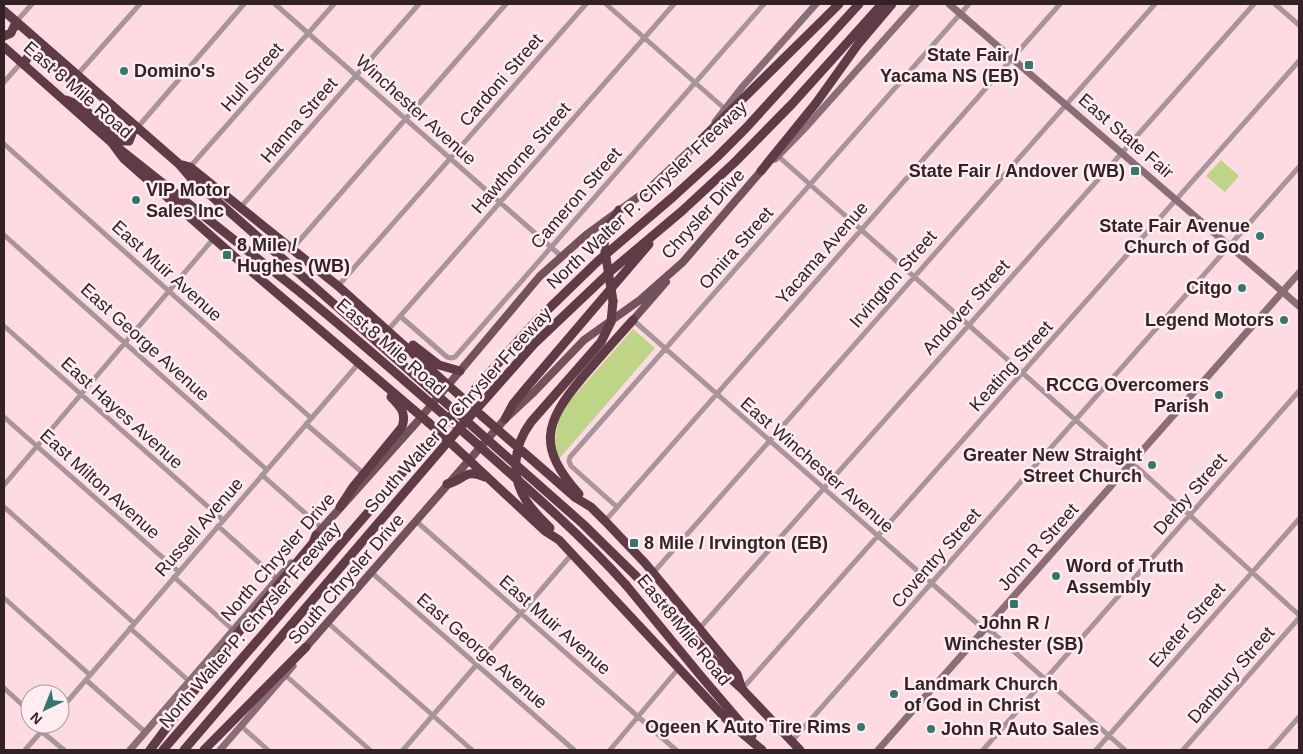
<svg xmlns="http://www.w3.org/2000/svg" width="1303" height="754" viewBox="0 0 1303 754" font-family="Arial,sans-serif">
	<rect width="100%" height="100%" fill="#fedae3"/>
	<!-- green -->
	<path fill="#bed587" d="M1221 160 1239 176 1225 192 1206 176Z
		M633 329 655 348 558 460 555 440 559 418 567 404Z"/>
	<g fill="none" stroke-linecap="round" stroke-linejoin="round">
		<!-- street -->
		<path stroke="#a79599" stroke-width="5" d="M275 4 561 256
			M606 4 725 109
			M1275 4 1299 25
			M16 22 32 4
			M77 75 140 4
			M4 82 21 63
			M137 128 244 4
			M4 144 311 418
			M778 156 1123 462 1137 467 1299 615
			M190 167 334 4
			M240 208 419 4
			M4 235 267 470
			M292 249 506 4
			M338 286 586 4
			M400 316 447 357 451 358 455 357 764 4
			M633 320 979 625 992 632 1125 750
			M4 326 223 520
			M388 330 674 4
			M4 417 179 572
			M306 424 364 474
			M262 475 322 528
			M4 485 214 238
			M4 507 134 623
			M617 507 571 466 569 461 570 457 969 4
			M416 521 676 750
			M605 521 1060 4
			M218 526 277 579
			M371 572 574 750
			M653 573 1155 4
			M174 577 233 630
			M4 598 90 675
			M327 622 472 750
			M130 628 190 682
			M699 629 1254 4
			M285 675 370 750
			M86 680 145 732
			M4 688 30 712
			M742 689 1299 61
			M60 710 359 363
			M241 726 268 750
			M41 731 64 750
			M791 742 1299 167
			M25 750 48 724
			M403 750 572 554
			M610 750 678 669
			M983 750 1299 391
			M1096 750 1299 519
			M1183 750 1299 618
			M1270 750 1299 717"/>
		<!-- secondary -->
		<path stroke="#896e75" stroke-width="7" d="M949 4 1299 306
			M715 122 743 86 816 4
			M775 159 807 126 916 4
			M130 750 291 563
			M220 750 293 666
			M878 750 1299 273"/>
		<!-- primary -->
		<path stroke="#72535b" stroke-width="8" d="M633 320 666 282
			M316 535 417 422 540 276 586 235 649 189 701 140
			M306 647 505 419 534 392 584 340 640 300 683 262 761 171"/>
		<!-- highway -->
		<path stroke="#5f3c45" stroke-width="9" d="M4 11 179 164 191 178 309 282
			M4 36 11 33 16 22
			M4 47 112 143 301 293
			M24 65C27 58 29 51 39 52L78 86 92 92
			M66 100 79 105 123 141H129L135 126
			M701 140 839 4
			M112 143 124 159 245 266 429 423
			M179 164 190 167 338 286 459 395
			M761 171 816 103 859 43 892 4
			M604 245 607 229 619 210
			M413 345 439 365 460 371
			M482 416 576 498 591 507 605 521 645 563 737 674 742 689
			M505 419 513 404 527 387 649 244
			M455 447 545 531 559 540 729 722 762 750
			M447 484C465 480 464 468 485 477
			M579 494C537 447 544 423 582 378 599 358 616 339 633 320
			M340 507 353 487 402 427C407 413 400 406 391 397
			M550 528C542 520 533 511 527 502 510 477 513 446 531 422L601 342 611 322 613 301
			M635 575 731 679 742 689 800 750
			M626 585 700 675 752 736
			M150 750 232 640 313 543 316 535
			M163 750 459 407 534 323 598 261 673 197 717 157 746 128 859 4
			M184 750 457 431 534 344 612 270 682 211 735 162 792 104 882 4
			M204 750 306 647"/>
		<!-- highway-bridge -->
		<path stroke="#5f3c45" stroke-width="9" d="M604 245 613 301
			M309 282 583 524 635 575
			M301 293C361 342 419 393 477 444 528 489 580 534 626 585
			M459 395 482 416
			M429 423 455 447"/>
	</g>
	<!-- markers -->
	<g fill="#33786e" stroke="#ffedf1" stroke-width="2">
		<rect x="1024" y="60" width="10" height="10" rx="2.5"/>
		<circle cx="124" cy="71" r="5"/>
		<rect x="1130" y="166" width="10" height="10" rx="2.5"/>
		<circle cx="136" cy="200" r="5"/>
		<circle cx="1260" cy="236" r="5"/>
		<rect x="222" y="250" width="10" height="10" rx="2.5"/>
		<circle cx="1242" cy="288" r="5"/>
		<circle cx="1284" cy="320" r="5"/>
		<circle cx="1219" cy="395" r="5"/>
		<circle cx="1152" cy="465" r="5"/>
		<rect x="629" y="538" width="10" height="10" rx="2.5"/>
		<circle cx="1056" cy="576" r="5"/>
		<rect x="1009" y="599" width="10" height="10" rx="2.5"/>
		<circle cx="894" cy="694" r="5"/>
		<circle cx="861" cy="727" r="5"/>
		<circle cx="931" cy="729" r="5"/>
	</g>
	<g text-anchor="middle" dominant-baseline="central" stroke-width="5" stroke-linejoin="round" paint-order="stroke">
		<!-- poi labels -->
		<g font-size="18" font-weight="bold" fill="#322226" stroke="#ffedf1" text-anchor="end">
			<text x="1019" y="55">State Fair /<tspan x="1019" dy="21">Yacama NS (EB)</tspan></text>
			<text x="134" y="71" text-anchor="start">Domino's</text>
			<text x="1125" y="171">State Fair / Andover (WB)</text>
			<text x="146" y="190" text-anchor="start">VIP Motor<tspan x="146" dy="21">Sales Inc</tspan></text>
			<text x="1250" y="226">State Fair Avenue<tspan x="1250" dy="21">Church of God</tspan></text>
			<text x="237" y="245" text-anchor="start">8 Mile /<tspan x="237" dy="21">Hughes (WB)</tspan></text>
			<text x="1232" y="288">Citgo</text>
			<text x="1274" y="320">Legend Motors</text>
			<text x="1209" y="385">RCCG Overcomers<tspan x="1209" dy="21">Parish</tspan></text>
			<text x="1142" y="455">Greater New Straight<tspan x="1142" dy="21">Street Church</tspan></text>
			<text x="644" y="543" text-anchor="start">8 Mile / Irvington (EB)</text>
			<text x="1066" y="566" text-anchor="start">Word of Truth<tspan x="1066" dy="21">Assembly</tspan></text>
			<text x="1014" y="623" text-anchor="middle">John R /<tspan x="1014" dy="21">Winchester (SB)</tspan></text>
			<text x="904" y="684" text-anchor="start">Landmark Church<tspan x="904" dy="21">of God in Christ</tspan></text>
			<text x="851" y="727">Ogeen K Auto Tire Rims</text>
			<text x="941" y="729" text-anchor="start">John R Auto Sales</text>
		</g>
		<!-- street labels -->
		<g font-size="18" fill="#322226" stroke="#ffedf1">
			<text transform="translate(252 77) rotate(-49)">Hull Street</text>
			<text transform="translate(501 80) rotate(-49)">Cardoni Street</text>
			<text transform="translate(78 90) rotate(41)">East 8 Mile Road</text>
			<text transform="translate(416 110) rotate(42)">Winchester Avenue</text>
			<text transform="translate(299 120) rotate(-49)">Hanna Street</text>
			<text transform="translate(1126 136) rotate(41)">East State Fair</text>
			<text transform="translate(521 158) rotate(-49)">Hawthorne Street</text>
			<text transform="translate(647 195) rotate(-43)">North Walter P. Chrysler Freeway</text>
			<text transform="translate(576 198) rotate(-49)">Cameron Street</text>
			<text transform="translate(703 214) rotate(-48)">Chrysler Drive</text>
			<text transform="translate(736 248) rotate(-49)">Omira Street</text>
			<text transform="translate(822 253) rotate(-49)">Yacama Avenue</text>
			<text transform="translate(167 271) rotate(42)">East Muir Avenue</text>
			<text transform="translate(893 279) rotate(-49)">Irvington Street</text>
			<text transform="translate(966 307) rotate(-48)">Andover Street</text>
			<text transform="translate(145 342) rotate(42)">East George Avenue</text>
			<text transform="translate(391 347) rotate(41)">East 8 Mile Road</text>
			<text transform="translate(1011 366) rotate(-48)">Keating Street</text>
			<text transform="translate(458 410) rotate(-48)">South Walter P. Chrysler Freeway</text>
			<text transform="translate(122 413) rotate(42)">East Hayes Avenue</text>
			<text transform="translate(817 465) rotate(41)">East Winchester Avenue</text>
			<text transform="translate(100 484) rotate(42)">East Milton Avenue</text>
			<text transform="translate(1190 494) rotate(-49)">Derby Street</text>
			<text transform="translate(199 527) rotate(-49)">Russell Avenue</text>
			<text transform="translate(1038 547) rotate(-48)">John R Street</text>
			<text transform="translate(278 557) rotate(-49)">North Chrysler Drive</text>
			<text transform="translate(936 558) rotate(-49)">Coventry Street</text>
			<text transform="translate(346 579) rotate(-49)">South Chrysler Drive</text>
			<text transform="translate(250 625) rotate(-49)">North Walter P. Chrysler Freeway</text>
			<text transform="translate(555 625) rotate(41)">East Muir Avenue</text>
			<text transform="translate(1187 625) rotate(-49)">Exeter Street</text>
			<text transform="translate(684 630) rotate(51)">East 8 Mile Road</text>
			<text transform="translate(482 651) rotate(41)">East George Avenue</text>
			<text transform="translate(1231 675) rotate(-49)">Danbury Street</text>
		</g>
	</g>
	<!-- border -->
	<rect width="1303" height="754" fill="none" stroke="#322226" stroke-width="10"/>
	<!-- north arrow -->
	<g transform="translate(45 709) rotate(223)"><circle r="24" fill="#ffedf1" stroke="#ad9ca0"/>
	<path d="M0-4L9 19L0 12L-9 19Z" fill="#33786e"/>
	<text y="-8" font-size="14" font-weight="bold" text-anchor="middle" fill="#322226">N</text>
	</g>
</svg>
